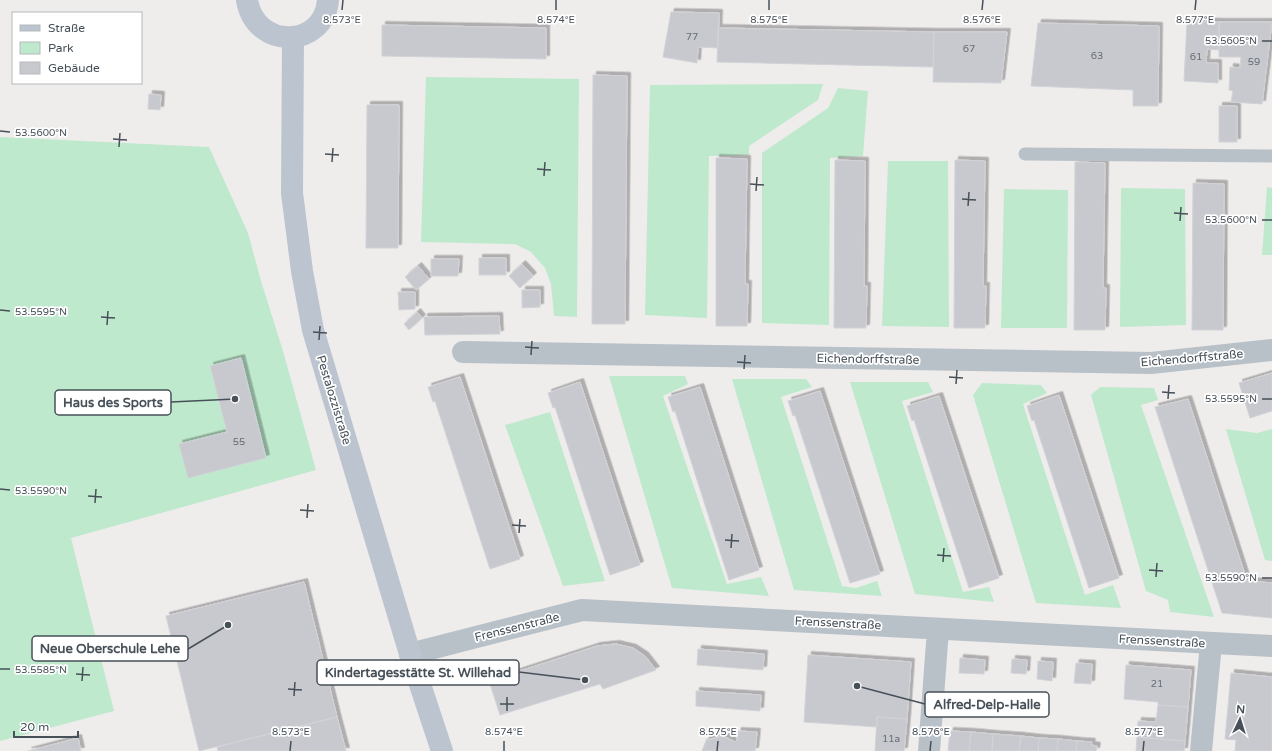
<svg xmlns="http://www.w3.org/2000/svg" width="1272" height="751" viewBox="0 0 1272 751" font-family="'Varela Round',sans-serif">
	<defs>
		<filter id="shadow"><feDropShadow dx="3.5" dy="-3.5" stdDeviation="0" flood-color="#0004"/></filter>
	</defs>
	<rect width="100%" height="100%" fill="#efecec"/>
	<!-- green -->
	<path fill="#bee9cd" d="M426 77 579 79 577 317 554 316 551 284 545 268 531 252 515 244 421 242Z
		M823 84 818 100 749 146V155L709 156 707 318 645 315 650 85Z
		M838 88 868 91 863 156 830 158 829 325 762 323V153L828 108Z
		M0 137 209 147 248 233 261 281 283 351 316 470 71 538 114 711 0 741Z
		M888 161H948L949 327 882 326Z
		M1267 187 1272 188V255H1262Z
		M1121 188 1185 189 1186 325 1120 327Z
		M1004 189 1068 190 1067 328H1001Z
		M609 376H685L688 384 663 396 727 584 761 577 769 596 672 588Z
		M732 379H806L812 387 781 397 842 586 856 588 877 581 882 596 794 590Z
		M850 382H928L933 392 902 401 963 592 989 587 994 602 915 594Z
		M982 383 1041 385 1047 393 1023 404 1085 595 1113 585 1121 608 1036 603 973 395Z
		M1100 387 1154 388 1158 400 1141 405 1214 617 1170 612 1168 600 1146 591 1091 395Z
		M550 412 605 581 563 586 505 425Z
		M1226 429 1257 433 1272 429V561L1265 560Z"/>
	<!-- building -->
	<path fill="#c7c9cf" stroke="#d1d3d7" filter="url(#shadow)" d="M671 12 719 13 718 48 698 47 697 63 663 57Z
		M1187 21 1219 22V50L1207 49 1206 63H1218V83L1184 81Z
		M1219 22H1272L1262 104 1231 102 1233 91 1229 90 1230 67 1240 68 1241 57H1219Z
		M1038 23 1159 26 1158 106H1133V90L1031 86Z
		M382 25 546 28V59L382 56Z
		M718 28 934 32 933 67 717 62Z
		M934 32H1007L1001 83 933 82Z
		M593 75 627 76 625 324H592Z
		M149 94 161 95 160 110 148 109Z
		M367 105H399L398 248H366Z
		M1219 106H1237V142H1219Z
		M716 158 747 159 745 284H748L747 326H716Z
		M835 160 865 161 864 286H867L866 328H834Z
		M955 160 985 161 983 286H986L985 328H954Z
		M1075 162 1105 163 1103 288H1106L1105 330H1074Z
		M1193 183 1224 184 1223 330H1192Z
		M479 258H506V275H479Z
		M431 259H459L458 276H431Z
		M522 264 533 276 520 288 509 276Z
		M418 266 429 279 416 290 405 277Z
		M522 290H540V307L522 308Z
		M398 292H415V309L399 310Z
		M417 312 422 318 409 330 404 324Z
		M499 316 500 334 425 335 424 317Z
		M241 358 266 458 188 478 179 444 227 432 210 366Z
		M1272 373V411L1250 418 1239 383Z
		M460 377 520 559 490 569 435 401 433 402 428 387Z
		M580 382 640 565 610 575 555 407 553 408 548 393Z
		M700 387 759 570 729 580 675 411 673 412 668 397Z
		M820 391 880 574 850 583 795 415 793 416 788 401Z
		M1059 395 1119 578 1089 588 1034 420 1032 421 1027 406Z
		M939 396 999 578 969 588 914 420 912 421 907 406Z
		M1188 399 1247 581 1272 583V618L1222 613 1155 407Z
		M304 582 337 717 199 751 166 616Z
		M616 644 633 648 645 656 656 670 603 689 600 684 500 715 489 681 597 646Z
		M698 649 764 654 763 670 697 665Z
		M808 655 911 662 907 719 877 717V727L804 722Z
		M960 658 985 660 984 674 959 673Z
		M1012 659 1027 660 1026 674 1011 673Z
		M1038 661 1053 662 1052 681 1037 679Z
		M1076 663 1092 664 1091 684 1074 683Z
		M1126 665 1191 670 1188 707 1158 705V702L1124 699Z
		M1231 673 1272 677V751H1235L1236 740 1225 739Z
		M696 691 761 695 760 711 696 706Z
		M1158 705 1188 707 1185 741 1137 737 1138 721 1156 722Z
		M337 717 346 751H218L217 747Z
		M877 717 907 719 904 751H875Z
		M738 731 757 732 755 751H702L707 738 708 740 721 736 722 733H724L723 736 735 742 737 740Z
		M950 731 971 732 969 751H948Z
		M971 732 993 734 992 751H969Z
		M993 734 1021 736 1019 751H992Z
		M1021 736 1039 738 1038 751H1019Z
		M1137 737 1185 741 1184 751H1136Z
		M78 738 81 751H28Z
		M1039 738 1058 739 1057 751H1038Z
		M1058 739 1077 741 1076 751H1057Z
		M1077 741 1092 742 1091 745 1097 746 1096 751H1076Z"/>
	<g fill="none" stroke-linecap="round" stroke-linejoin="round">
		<!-- lane -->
		<path stroke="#b9c1c8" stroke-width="13" d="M1025 154 1272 156"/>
		<!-- street -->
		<path stroke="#b9c1c8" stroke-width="22" d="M463 352 1151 363 1272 350
			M410 654 582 610 1272 646
			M929 751 938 629
			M1201 751 1211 643"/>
		<!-- secondary -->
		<path stroke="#bcc5cf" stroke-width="22" d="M247 0C255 50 324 49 328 0
			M293 37 292 193 302 271 313 330 410 654 442 751"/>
	</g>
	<!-- ticks -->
	<path fill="none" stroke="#475058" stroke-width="1.5" d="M342 10 343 0M556 10V0M769 10V0M982 10 983 0M1195 10 1196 0M1262 41H1272M0 131 10 132M113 139 127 140M119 147 120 133M325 154 339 155M332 162 333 148M537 169 551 170M544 176 545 162M750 184 764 185M756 191 757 177M962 199 976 200M968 206 969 192M1174 213 1188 214M1262 220H1272M1180 221 1181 207M0 310 10 311M101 317 115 318M107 325 108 311M313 332 327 333M319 340 320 326M525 347 539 348M531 355 532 341M737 362 751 363M744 369 745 355M949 377 963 378M956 384 957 370M1162 392 1175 393M1168 399 1169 385M1262 399H1272M0 489 10 490M88 496 102 497M95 503 96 489M300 510 314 511M307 518 308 504M512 525 526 526M519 533 520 519M725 540 739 541M731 548 732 534M937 555 951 556M943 562 944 548M1149 570 1163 571M1156 577 1157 563M1262 578H1272M0 669H10M76 674 90 675M82 681 83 667M288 689 302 690M294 696 295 682M500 704H514M507 711V697M290 751 291 741M504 751V741M717 751 718 741M930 751 931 741M1143 751 1144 741"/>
	<g text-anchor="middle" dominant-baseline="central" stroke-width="3.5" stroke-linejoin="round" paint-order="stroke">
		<!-- number labels -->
		<g font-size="10" fill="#676e76">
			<text x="692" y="37">77</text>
			<text x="969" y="49">67</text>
			<text x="1097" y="56">63</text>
			<text x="1196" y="57">61</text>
			<text x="1254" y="62">59</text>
			<text x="239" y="442">55</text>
			<text x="1157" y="684">21</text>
			<text x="891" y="739">11a</text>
		</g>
		<!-- street labels -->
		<g font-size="12" fill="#475058" stroke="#fff">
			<text transform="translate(1192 358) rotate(-5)">Eichendorffstraße</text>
			<text transform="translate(868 359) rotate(1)">Eichendorffstraße</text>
			<text transform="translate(334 400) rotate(73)">Pestalozzistraße</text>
			<text transform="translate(838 623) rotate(3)">Frenssenstraße</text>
			<text transform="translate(517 627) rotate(-14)">Frenssenstraße</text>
			<text transform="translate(1162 641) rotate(3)">Frenssenstraße</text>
		</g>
	</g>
	<g font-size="10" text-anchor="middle" fill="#475058" stroke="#fff" stroke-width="3.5" stroke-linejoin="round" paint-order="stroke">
		<text x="342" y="23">8.573°E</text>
		<text x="556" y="23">8.574°E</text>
		<text x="769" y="23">8.575°E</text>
		<text x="982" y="23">8.576°E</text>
		<text x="1195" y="23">8.577°E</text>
		<text x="1231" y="44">53.5605°N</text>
		<text x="41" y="136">53.5600°N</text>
		<text x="1231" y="223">53.5600°N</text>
		<text x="41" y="315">53.5595°N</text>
		<text x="1231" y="402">53.5595°N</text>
		<text x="41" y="494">53.5590°N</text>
		<text x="1231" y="581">53.5590°N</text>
		<text x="41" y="673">53.5585°N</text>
		<text x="291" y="735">8.573°E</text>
		<text x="504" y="735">8.574°E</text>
		<text x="718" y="735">8.575°E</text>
		<text x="931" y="735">8.576°E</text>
		<text x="1144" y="735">8.577°E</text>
	</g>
	<!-- callouts -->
	<path fill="none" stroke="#475058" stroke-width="1.5" d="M235 399L171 402M228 625L188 649M585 680L519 672M857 686L925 704"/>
	<g fill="#475058" stroke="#fff" stroke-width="1.5">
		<circle cx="235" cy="399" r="4"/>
		<circle cx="228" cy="625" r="4"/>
		<circle cx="585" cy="680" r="4"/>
		<circle cx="857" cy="686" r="4"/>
	</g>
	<g fill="#fff" stroke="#475058" stroke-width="1.5">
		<rect x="55" y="390" width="116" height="25" rx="4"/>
		<rect x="32" y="636" width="156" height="25" rx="4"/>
		<rect x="317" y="660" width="202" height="25" rx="4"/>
		<rect x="925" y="692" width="124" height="25" rx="4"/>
	</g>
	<g font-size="13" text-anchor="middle" font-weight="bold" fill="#475058">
		<text x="113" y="407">Haus des Sports</text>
		<text x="110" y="653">Neue Oberschule Lehe</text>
		<text x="418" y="677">Kindertagesstätte St. Willehad</text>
		<text x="987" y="709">Alfred-Delp-Halle</text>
	</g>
	<!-- legend -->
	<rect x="12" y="12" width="130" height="72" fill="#ffffff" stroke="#b5b9bc"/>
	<rect x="20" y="25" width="20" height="6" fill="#bcc5cf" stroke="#b5b9bc"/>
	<text x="48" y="32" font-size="12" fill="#475058">Straße</text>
	<rect x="20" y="42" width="20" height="12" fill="#bee9cd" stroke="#b5b9bc"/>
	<text x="48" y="52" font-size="12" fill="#475058">Park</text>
	<rect x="20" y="62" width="20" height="12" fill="#c7c9cf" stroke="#b5b9bc"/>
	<text x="48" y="72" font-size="12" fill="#475058">Gebäude</text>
	<!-- north arrow -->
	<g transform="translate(1240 719) rotate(4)" stroke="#ffffff" stroke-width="3" paint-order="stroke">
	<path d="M0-3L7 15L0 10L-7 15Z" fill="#475058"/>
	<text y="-6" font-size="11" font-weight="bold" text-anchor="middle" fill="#475058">N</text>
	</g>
	<!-- scale -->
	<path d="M14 731v6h64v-6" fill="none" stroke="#475058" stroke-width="2"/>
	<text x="20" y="731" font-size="12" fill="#475058" stroke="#ffffff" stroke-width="3" paint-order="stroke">20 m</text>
</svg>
